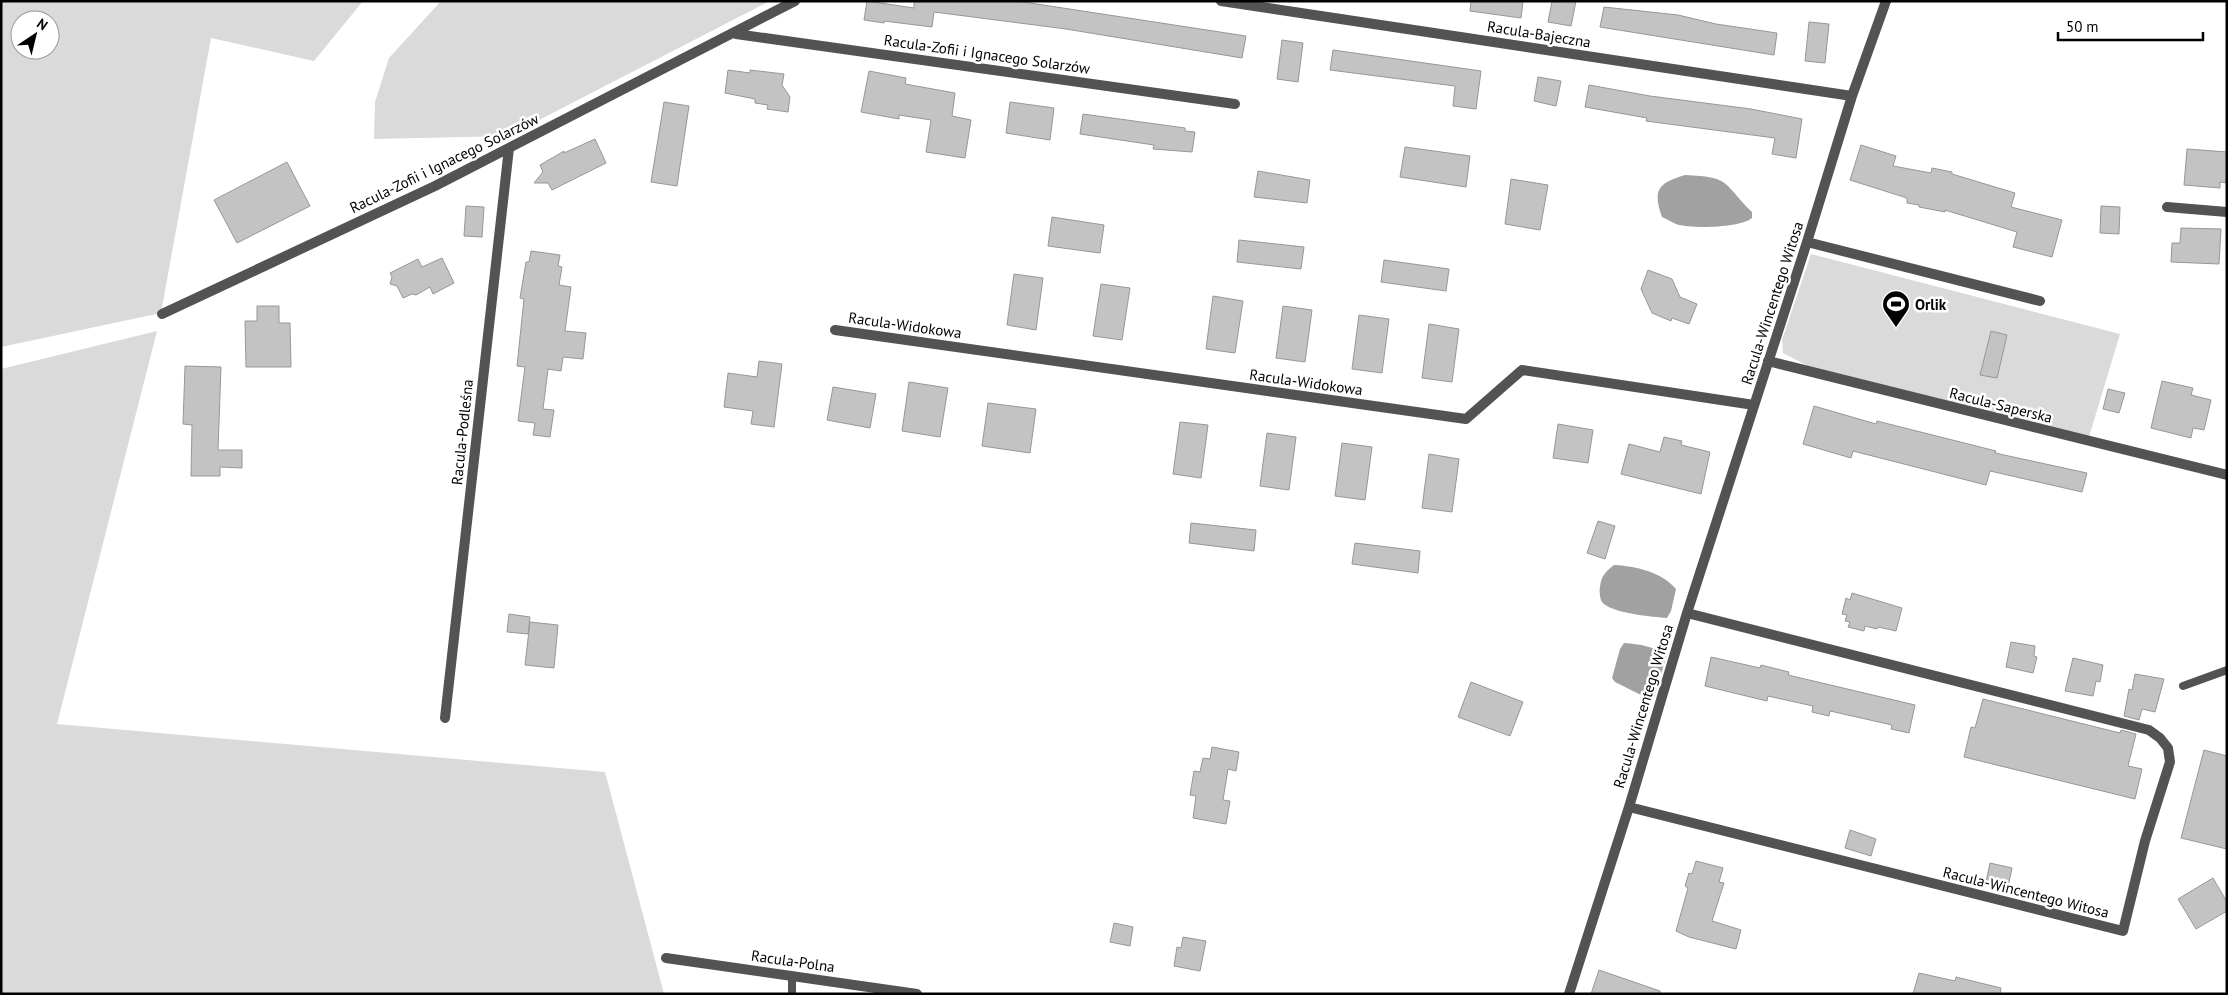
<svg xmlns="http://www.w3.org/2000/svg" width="2228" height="995" viewBox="0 0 2228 995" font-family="'PT Sans',sans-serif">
	<rect width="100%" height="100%" fill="#fff"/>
	<!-- green -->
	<path fill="#dadada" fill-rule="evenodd" d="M1 1H363L314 61 211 38 161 313 1 347ZM20 20H50V50H20Z
		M441 1H770L508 136 374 139 375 102 389 58Z
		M1811 254 2120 334 2089 437 1808 366 1783 353 1782 340Z
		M157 331 57 724 605 772 664 994H1V369Z"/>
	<!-- water -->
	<path fill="#a1a1a1" d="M1685 175C1731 177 1722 182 1752 212V218C1741 228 1690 229 1676 224 1671 222 1667 219 1662 217 1652 189 1659 183 1685 175Z
		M1614 565C1635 566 1662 572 1676 589L1671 611 1667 618C1654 617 1610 613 1602 602 1600 599 1599 591 1600 587 1601 576 1606 571 1614 565Z
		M1624 643C1640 644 1653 647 1667 654L1655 694 1645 697 1615 682 1612 678 1620 649Z"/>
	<!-- building -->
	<path fill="#c3c3c3" stroke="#979797" d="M867 1 914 8V1H1017L1246 36 1242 58 1066 29 934 12 932 27 884 21V23L864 20Z
		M1471 1H1523L1521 18 1470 11Z
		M1552 1H1576L1571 26 1548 22Z
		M1604 7 1678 15 1716 24 1777 33 1774 55 1600 27Z
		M1809 22 1829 24 1825 63 1805 61Z
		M1282 40 1303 43 1298 82 1277 79Z
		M1333 50 1481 71 1476 109 1453 106 1455 86 1330 70Z
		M728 70 750 73V70L784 74 782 85 790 97 788 112 767 109 768 105 755 103V99L725 93Z
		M869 71 906 78 905 84 955 93 952 116 971 120 965 158 926 152 931 120 899 115V119L861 112Z
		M1538 77 1561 81 1556 106 1534 101Z
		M1589 85 1650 96 1751 109 1802 119 1796 158 1772 154 1775 138 1646 121 1647 118 1585 107Z
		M664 102 689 106 677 186 651 182Z
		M1010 102 1054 108 1050 140 1006 133Z
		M1083 114 1185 128V131L1195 132 1192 152 1153 149 1154 145 1080 134Z
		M595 139 606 163 552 190 548 183H534L543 172 540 165 564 151V153Z
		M1861 145 1896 156 1893 166 1931 173 1932 168 1952 172V174L2015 193 2011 207 2062 220 2052 257 2013 247 2017 232 1945 210V212L1919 207V205L1907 203V198L1850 180Z
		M1405 147 1470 156 1466 187 1400 177Z
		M2187 149 2227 152V183L2220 182V188L2184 185Z
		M287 162 310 206 237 243 214 200Z
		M1258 171 1310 180 1307 203 1254 197Z
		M1511 179 1548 185 1540 230 1505 224Z
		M466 206 484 207 482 237 464 236Z
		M2101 206 2120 207 2119 234 2100 233Z
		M1052 217 1104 225 1100 253 1048 246Z
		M2181 228 2221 229 2219 264 2171 262 2172 243H2180Z
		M1239 240 1304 247 1301 269 1237 262Z
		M531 251 560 255 558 266 562 267 559 285 571 287 565 331 586 333 583 359 563 357 561 371 548 369 543 409 554 410 550 437 533 435 535 423 518 421 525 367 517 366 524 299 520 298 526 262H529Z
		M442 258 454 283 433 294 430 287 416 295 412 294 403 298 397 286 390 284 392 277 390 273 418 259 422 267Z
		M1384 260 1449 269 1446 291 1381 282Z
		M1648 270 1672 279 1680 297 1697 304 1689 324 1672 318 1671 321 1652 313 1641 289Z
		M1014 274 1043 278 1036 330 1007 325Z
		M1101 284 1130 288 1122 340 1093 336Z
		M1213 296 1243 301 1235 353 1206 349Z
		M257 306H279V323H290L291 367H246L245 321H257Z
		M1283 306 1312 310 1305 362 1276 358Z
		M1359 315 1389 319 1382 373 1352 369Z
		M1429 324 1459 329 1452 382 1422 378Z
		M1991 331 2007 335 1997 378 1980 375Z
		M759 361 782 364 774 427 751 424 753 411 724 407 728 373 757 377Z
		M185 366 221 367 218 450H242V468L220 467V476H191L192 425 183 424Z
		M2162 381 2193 388 2191 395 2211 400 2204 430 2193 428 2191 438 2151 428Z
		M909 382 948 388 940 437 902 431Z
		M833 387 876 394 870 428 827 420Z
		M2108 389 2125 393 2119 413 2103 409Z
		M988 403 1036 409 1030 453 982 446Z
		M1814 406 1876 424 1877 421 1996 451 1995 453 2087 473 2082 492 1990 471 1986 485 1853 451 1851 458 1803 444Z
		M1180 422 1208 425 1201 478 1173 474Z
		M1558 424 1593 430 1588 463 1553 458Z
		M1267 433 1296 437 1289 490 1260 486Z
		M1664 437 1682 441 1681 445 1710 452 1701 494 1621 474 1629 444 1660 452Z
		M1342 443 1372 447 1365 500 1335 496Z
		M1429 454 1459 459 1452 512 1422 508Z
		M1598 521 1615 526 1605 559 1587 553Z
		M1191 523 1256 530 1254 551 1189 543Z
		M1355 543 1420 551 1418 573 1352 564Z
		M1852 593 1902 608 1896 631 1878 627 1877 629 1865 626 1864 631 1848 627 1850 622 1845 621 1847 615 1842 614 1846 598 1850 600Z
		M509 614 530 617 528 634 507 632Z
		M530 622 558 625 554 668 525 665Z
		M2011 642 2035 646 2034 656 2037 657 2033 673 2006 667Z
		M1711 657 1760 668 1761 665 1789 672 1788 675 1915 705 1909 733 1891 729 1892 725 1830 711 1829 716 1812 712 1813 706 1768 696 1767 701 1705 686Z
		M2073 658 2103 665 2100 682 2096 681 2093 696 2065 691Z
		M2135 674 2164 679 2155 712 2142 709 2139 720 2124 716 2129 689 2132 690Z
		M1471 682 1523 702 1510 736 1458 717Z
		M1983 699 2120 733 2121 730 2136 734 2128 766 2142 769 2135 799 1964 757 1971 727 1975 728Z
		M1212 747 1239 752 1236 771 1228 769 1223 800 1230 801 1226 824 1193 818 1196 796 1190 795 1194 771 1200 772 1203 758 1210 759Z
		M2204 750 2227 756V849L2181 838Z
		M1850 830 1876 839 1871 856 1845 848Z
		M1696 861 1723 868 1719 882 1724 883 1712 921 1741 930 1736 949 1689 937 1676 931 1688 888 1685 886 1689 873 1692 874Z
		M1990 863 2012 868 2008 887 1986 882Z
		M2213 878 2227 902V911L2196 929 2178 899Z
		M1114 923 1133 927 1130 946 1110 942Z
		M1183 937 1206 941 1200 971 1174 966 1177 947 1181 948Z
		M1599 970 1660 991V994H1591Z
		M1919 973 1955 981 1956 977 2001 988 2000 994H1913Z"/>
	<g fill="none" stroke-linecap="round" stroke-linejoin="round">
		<!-- lane -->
		<path stroke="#535353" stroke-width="8" d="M2183 686 2227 670
			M792 976V994"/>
		<!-- street -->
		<path stroke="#535353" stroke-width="10" d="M1221 1 1852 96
			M736 34 1235 104
			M2167 207 2227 212
			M1807 242 2040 301
			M162 314 435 186 795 1
			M835 330 1466 419 1522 370 1754 405
			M1768 361 2227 475
			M445 718 509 148
			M1629 807 2123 931 2145 841 2170 762 2168 748 2160 738 2149 730 1687 613
			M666 958 917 994
			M1569 994 1629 807 1687 613 1807 242 1852 96 1886 1"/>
	</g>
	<!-- icons -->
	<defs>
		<g id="stadium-pin" transform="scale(1.4375)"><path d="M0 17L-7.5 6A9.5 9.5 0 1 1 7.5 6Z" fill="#000" stroke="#fff"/><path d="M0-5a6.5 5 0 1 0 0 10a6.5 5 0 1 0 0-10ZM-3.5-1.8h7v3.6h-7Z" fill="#fff"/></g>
	</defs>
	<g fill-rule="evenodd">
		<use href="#stadium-pin" x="1896" y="304"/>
	</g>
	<g text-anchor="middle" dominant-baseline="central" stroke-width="5" stroke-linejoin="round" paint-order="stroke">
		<!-- street labels -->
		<g font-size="15" fill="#000" stroke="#fff">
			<text transform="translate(1539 34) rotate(9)">Racula-Bajeczna</text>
			<text transform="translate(987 54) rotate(8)">Racula-Zofii i Ignacego Solarzów</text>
			<text transform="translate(444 163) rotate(-26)">Racula-Zofii i Ignacego Solarzów</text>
			<text transform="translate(1772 303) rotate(-72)">Racula-Wincentego Witosa</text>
			<text transform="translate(905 325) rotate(8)">Racula-Widokowa</text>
			<text transform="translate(1306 382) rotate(8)">Racula-Widokowa</text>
			<text transform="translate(2001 405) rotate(14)">Racula-Saperska</text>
			<text transform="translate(462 432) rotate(-84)">Racula-Podleśna</text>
			<text transform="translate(1643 706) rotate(-73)">Racula-Wincentego Witosa</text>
			<text transform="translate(2026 892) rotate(14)">Racula-Wincentego Witosa</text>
			<text transform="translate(793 961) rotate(8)">Racula-Polna</text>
		</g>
		<!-- poi labels -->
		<g font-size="15" font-weight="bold" fill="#000" stroke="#fff" text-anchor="start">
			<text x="1915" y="304">Orlik</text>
		</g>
	</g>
	<!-- border -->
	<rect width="2228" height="995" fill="none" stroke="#000000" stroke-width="5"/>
	<!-- north arrow -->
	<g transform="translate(35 35) rotate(35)"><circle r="24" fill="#ffffff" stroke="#999999"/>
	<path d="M0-4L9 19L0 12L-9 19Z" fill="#000000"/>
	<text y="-8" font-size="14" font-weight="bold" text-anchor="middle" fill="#000000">N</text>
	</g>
	<!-- scale -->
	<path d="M2058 32v8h145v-8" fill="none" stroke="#000000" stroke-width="2.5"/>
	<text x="2066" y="32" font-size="15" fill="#000000" stroke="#ffffff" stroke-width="4" paint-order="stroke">50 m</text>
</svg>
